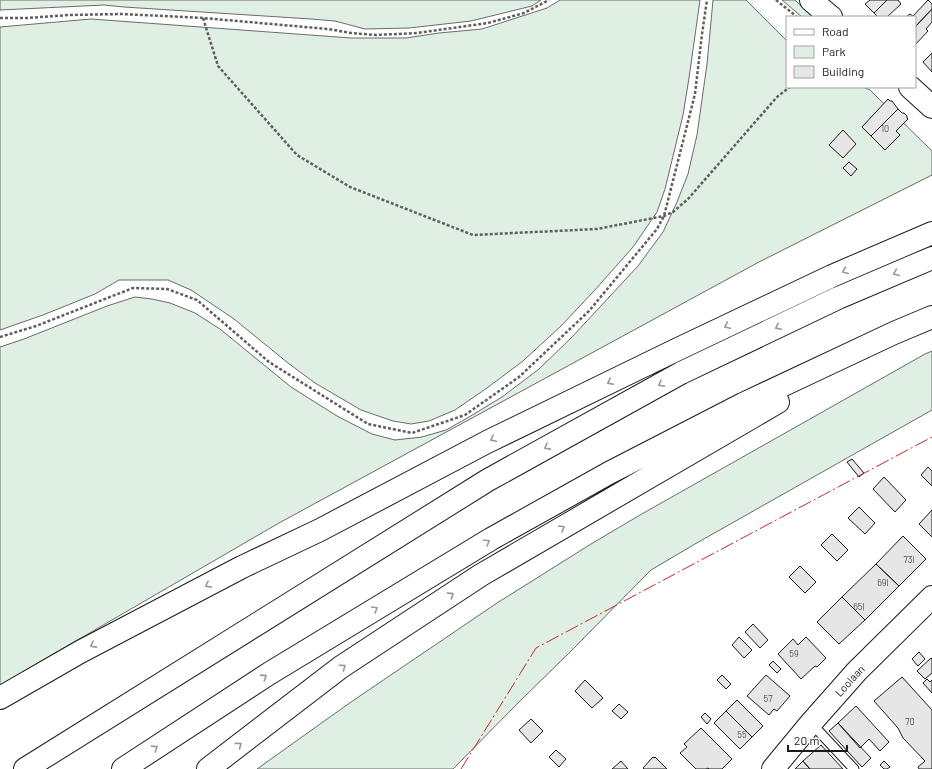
<svg xmlns="http://www.w3.org/2000/svg" width="932" height="769" viewBox="0 0 932 769" font-family="Barlow,sans-serif">
	<rect width="100%" height="100%" fill="#fff"/>
	<!-- green -->
	<path fill="#e0efe3" stroke="#6a6a6a" d="M0 0H541L532 6 471 21 409 28 365 29 335 21 311 19 124 7 104 5 0 10Z
		M560 0H700L689 78 683 115 665 189 657 212 633 247 594 291 561 326 523 361 487 388 455 410 429 421 411 424 393 421 361 410 315 383 288 363 234 319 191 290 168 280H119L95 294 43 315 0 330V27L91 19 351 38H406L439 33 482 29 547 8Z
		M713 0H746L787 41V87H863L870 90 932 151V175L759 262 279 523 0 685V347L24 339 107 306 135 297 152 299 170 303 195 313 220 329 291 387 337 416 372 434 395 440 422 437 446 430 469 417 502 397 539 369 572 337 638 266 663 232 677 202 688 174 697 135 707 64Z
		M782 0H795L813 17H802Z
		M932 351V410L695 544 651 570 569 653 518 703 453 769H257L351 702 497 603 591 544 640 515 925 354Z"/>
	<!-- building -->
	<path fill="#e6e6e6" stroke="#1a1a1a" d="M870 0H887L874 13 865 4Z
		M887 0H898L901 4 887 17H878L874 13Z
		M928 0 932 4V9L915 27V17H906L910 14 913 16Z
		M932 9V22L926 29 928 31 915 45V27Z
		M932 53V72L923 62Z
		M888 99 890 101H892L898 109 871 136 862 127Z
		M898 109 902 113H904L907 116V118L908 119 896 131 900 135 885 150 871 136Z
		M843 130 856 144 843 158 829 145Z
		M849 162 857 169 851 176 843 168Z
		M852 459 864 473 859 477 847 462Z
		M928 467 932 471V486L921 475Z
		M884 477 906 500 895 512 873 489Z
		M859 507 875 523 865 534 848 518Z
		M932 510V537L919 524Z
		M832 534 848 550 837 561 821 545Z
		M903 536 926 559 899 586 876 564Z
		M876 564 899 586 865 620 842 597Z
		M800 566 816 582 805 593 789 577Z
		M842 597 865 620 839 644 817 622Z
		M753 624 768 640 760 648 745 632Z
		M739 637 752 650 744 658 732 645Z
		M806 637 826 658 817 667 815 666 801 679 778 654 793 639 798 645Z
		M919 652 925 659 918 666 912 659Z
		M931 658 932 659V673L925 679 917 671Z
		M773 661 781 669 777 673 769 665Z
		M722 675 731 684 726 689 717 680Z
		M766 675 790 696 777 711 774 709 769 715 747 696Z
		M902 677 932 710V769H919L918 767 925 761 903 738 898 728 874 701Z
		M927 679 930 682 932 680V693L923 683Z
		M585 680 603 698 592 708 575 691Z
		M737 700 763 726 752 737 726 711Z
		M619 704 628 712 621 719 612 711Z
		M856 706 889 742 880 751 869 739 860 748 838 723Z
		M726 711 752 737 740 749 714 723Z
		M705 713 711 719 707 724 701 717Z
		M531 719 543 731 531 743 519 730Z
		M838 723 871 758 862 767 829 731Z
		M701 728 732 759 722 769H709L708 768 706 769H696L680 753 687 747 684 744Z
		M821 745 843 769H810L803 761Z
		M556 750 566 759 559 767 549 757Z
		M653 757 654 758 655 757 667 769H644L643 768Z
		M621 761 628 769H612Z
		M803 761 810 769H795Z
		M884 761 890 767 887 769H884L880 765Z"/>
	<g fill="none" stroke-linecap="round" stroke-linejoin="round">
		<!-- lane casing -->
		<g stroke="#1a1a1a" stroke-width="11">
			<path id="lane" d="M811 723 854 769"/>
		</g>
		<!-- secondary casing -->
		<g stroke="#1a1a1a" stroke-width="24">
			<g id="secondary">
				<path d="M811 0 831 17"/>
				<path d="M910 87 932 107"/>
				<path id="s1" d="M773 769 811 723 857 671 932 597"/>
			</g>
		</g>
		<!-- highway casing -->
		<g stroke="#1a1a1a" stroke-width="24">
			<path id="highway" d="M0 698 80 652 242 567 320 530 487 442 674 351 832 276 932 233
				M25 769 488 480 681 373 838 298 932 258
				M123 769 270 673 491 539 609 473 743 404 894 333 932 317
				M208 769 341 667 481 575 778 402"/>
		</g>
		<!-- path -->
		<path stroke="#5f5f5f" stroke-width="2.5" stroke-dasharray="3 2" stroke-linecap="butt" d="M776 0 796 16
			M0 18H27L69 15 122 14 203 18 328 29 351 33 376 35 417 33 488 23 524 13 549 0
			M203 18 218 66 297 155 350 187 473 235 597 229 664 216 673 212 688 199 777 97 790 87
			M0 337 36 326 133 288 167 289 197 300 269 362 368 424 412 433 465 415 519 377 589 311 657 229 664 216 695 94 702 34 707 0"/>
		<!-- lane -->
		<use href="#lane" stroke="#fff" stroke-width="9"/>
		<!-- secondary -->
		<use href="#secondary" stroke="#fff" stroke-width="22"/>
		<!-- highway -->
		<use href="#highway" stroke="#fff" stroke-width="22"/>
		<!-- power -->
		<path stroke="#c62828" stroke-width="1" stroke-dasharray="14 3 2 3" stroke-linecap="butt" d="M461 769 536 648 932 437"/>
	</g>
	<!-- one-way arrows -->
	<defs><path id="oneway-chevron" d="M-2-3.5L2.5 0L-2 3.5" fill="none" stroke-width="1.6" stroke-linecap="round" stroke-linejoin="round"/></defs>
	<g stroke="#989898">
		<use href="#oneway-chevron" transform="translate(845 271) rotate(157)"/>
		<use href="#oneway-chevron" transform="translate(896 273) rotate(157)"/>
		<use href="#oneway-chevron" transform="translate(727 326) rotate(155)"/>
		<use href="#oneway-chevron" transform="translate(778 327) rotate(154)"/>
		<use href="#oneway-chevron" transform="translate(610 382) rotate(154)"/>
		<use href="#oneway-chevron" transform="translate(661 384) rotate(151)"/>
		<use href="#oneway-chevron" transform="translate(493 439) rotate(154)"/>
		<use href="#oneway-chevron" transform="translate(547 447) rotate(151)"/>
		<use href="#oneway-chevron" transform="translate(562 528) rotate(-30)"/>
		<use href="#oneway-chevron" transform="translate(487 542) rotate(-31)"/>
		<use href="#oneway-chevron" transform="translate(208 585) rotate(152)"/>
		<use href="#oneway-chevron" transform="translate(451 595) rotate(-33)"/>
		<use href="#oneway-chevron" transform="translate(375 609) rotate(-31)"/>
		<use href="#oneway-chevron" transform="translate(93 645) rotate(152)"/>
		<use href="#oneway-chevron" transform="translate(343 667) rotate(-35)"/>
		<use href="#oneway-chevron" transform="translate(264 677) rotate(-33)"/>
		<use href="#oneway-chevron" transform="translate(239 745) rotate(-37)"/>
		<use href="#oneway-chevron" transform="translate(155 748) rotate(-33)"/>
	</g>
	<g text-anchor="middle" dominant-baseline="central" stroke-width="3" stroke-linejoin="round" paint-order="stroke">
		<!-- number labels -->
		<g font-size="9" fill="#4d4d4d">
			<text x="885" y="128">10</text>
			<text x="909" y="559">73I</text>
			<text x="883" y="582">69I</text>
			<text x="859" y="606">65I</text>
			<text x="794" y="653">59</text>
			<text x="768" y="698">57</text>
			<text x="910" y="721">70</text>
			<text x="742" y="734">55</text>
		</g>
		<!-- street labels -->
		<g font-size="11" fill="#1a1a1a" stroke="#fff">
			<text stroke="none"><textPath href="#s1" startOffset="117">Loolaan</textPath></text>
		</g>
	</g>
	<!-- legend -->
	<rect x="786" y="16" width="130" height="72" fill="#ffffff" stroke="#a3a3a3"/>
	<rect x="794" y="29" width="20" height="6" fill="#ffffff" stroke="#a3a3a3"/>
	<text x="822" y="36" font-size="12" fill="#1a1a1a">Road</text>
	<rect x="794" y="46" width="20" height="12" fill="#e0efe3" stroke="#a3a3a3"/>
	<text x="822" y="56" font-size="12" fill="#1a1a1a">Park</text>
	<rect x="794" y="66" width="20" height="12" fill="#e6e6e6" stroke="#a3a3a3"/>
	<text x="822" y="76" font-size="12" fill="#1a1a1a">Building</text>
	<!-- scale -->
	<path d="M788 745v6h59v-6" fill="none" stroke="#1a1a1a" stroke-width="2"/>
	<text x="794" y="745" font-size="12" fill="#1a1a1a" stroke="#ffffff" stroke-width="3" paint-order="stroke">20 m</text>
</svg>
